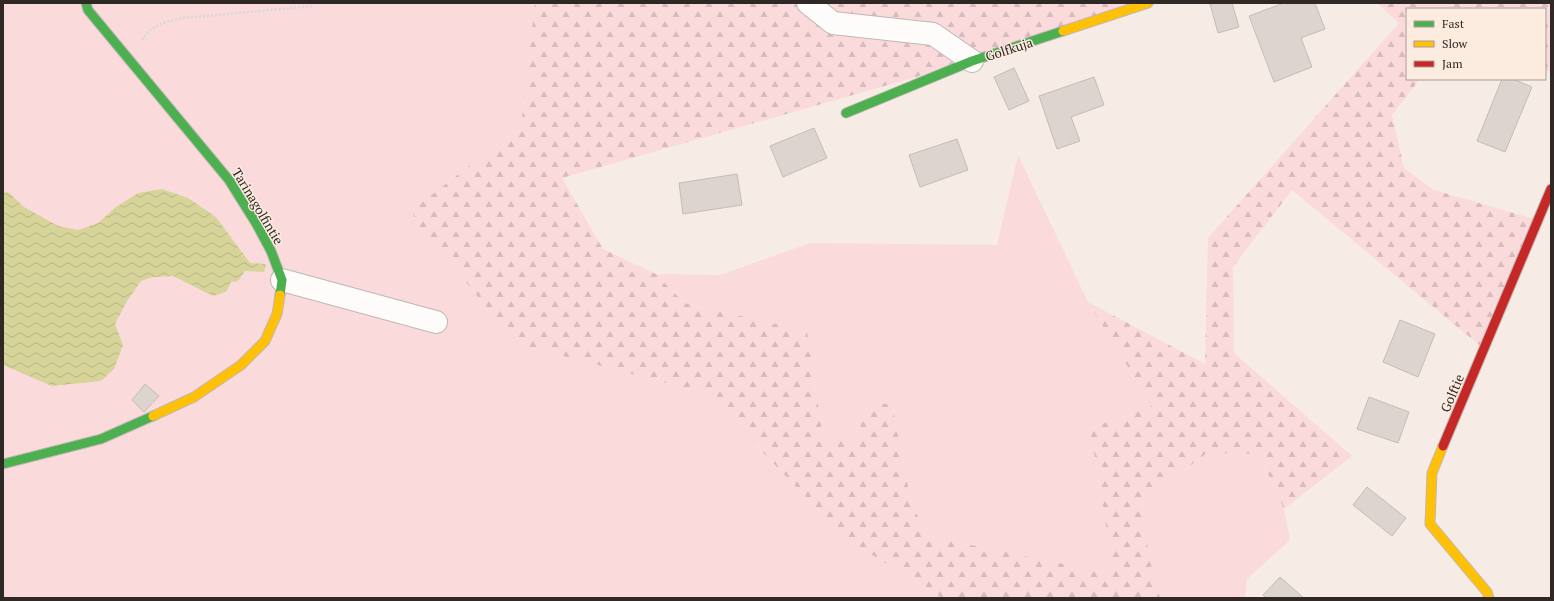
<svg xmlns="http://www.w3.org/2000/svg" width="1554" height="601" viewBox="0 0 1554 601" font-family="'PT Serif',serif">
	<defs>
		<pattern id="forest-firs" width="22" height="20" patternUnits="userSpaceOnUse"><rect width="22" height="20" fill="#fbdadc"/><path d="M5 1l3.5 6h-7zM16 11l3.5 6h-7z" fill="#d7bbbd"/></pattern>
		<pattern id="water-waves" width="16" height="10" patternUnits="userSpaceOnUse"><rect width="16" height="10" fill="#d6d499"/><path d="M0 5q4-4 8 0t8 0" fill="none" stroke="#b8b684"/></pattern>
	</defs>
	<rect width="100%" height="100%" fill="#f6ece5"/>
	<!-- grass -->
	<path fill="#fbdadc" d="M3 3H535L521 126 412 210 420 237 452 264 514 343 707 394 846 539 942 598H3Z
		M1414 3H1442L1436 9H1421Z
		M1018 155 1088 302 1153 406 1090 428 1114 574 926 536 910 497 892 404 870 403 855 440 823 437 807 331 684 303 656 274 720 275 810 243 997 245Z
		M1207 453 1259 454 1284 509 1290 540 1247 579 1245 596 1247 598H1160L1149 557 1142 502Z"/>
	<!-- forest -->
	<path fill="url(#forest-firs)" d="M535 3H1148L972 61 562 178 603 249 656 274 684 303 807 331 823 437 855 439 870 403 892 404 910 497 926 536 1114 574 1090 428 1152 406 1088 302 1205 364 1208 238 1399 23 1377 3H1414L1421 9H1407V79H1420L1392 115 1404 168 1434 190 1538 220 1484 349 1292 190 1233 267 1234 353 1352 456 1284 509 1259 454 1207 453 1142 502 1149 557 1160 598H942L846 539 707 394 514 343 452 264 420 237 412 210 521 126Z
		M1442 3H1551V72L1545 70V9H1436Z"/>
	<!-- water -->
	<path fill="url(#water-waves)" d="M162 189 188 198 216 217 250 263 266 264 264 272 245 271 238 281 231 282 226 292 213 296 173 276 153 277 141 281 127 301 115 324 123 345 114 369 101 381 52 386 3 365V193L8 192 24 207 58 226 78 230 98 223 116 207 138 193Z"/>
	<!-- building -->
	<path fill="#ddd4d0" stroke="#c3bcb7" d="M1214 3H1232L1239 27 1218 33 1210 4Z
		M1284 3H1315L1325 29 1301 38 1312 67 1274 82 1249 16Z
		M1014 68 1029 101 1009 110 994 77Z
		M1094 77 1104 105 1071 117 1080 141 1057 149 1039 96Z
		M1502 79H1513L1532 87 1505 152 1477 141Z
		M814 128 827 158 783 177 770 146Z
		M957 139 968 170 920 187 909 155Z
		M737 174 742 205 683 214 679 183Z
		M1400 320 1435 334 1418 377 1383 362Z
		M145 384 159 396 144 412 132 400Z
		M1369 397 1409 412 1398 443 1357 429Z
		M1367 487 1406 518 1392 536 1353 505Z
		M1280 577 1304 598H1266L1263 595Z"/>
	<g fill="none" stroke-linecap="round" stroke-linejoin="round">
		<!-- street casing -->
		<g stroke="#c0b8b2" stroke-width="24">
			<path id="street" d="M808 3 833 23 933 34 972 61
				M282 280 436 322"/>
		</g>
		<!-- fast casing -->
		<g stroke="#c0b8b2" stroke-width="11">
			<path id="fast" d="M86 3 88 10 229 180 256 223 271 251 282 280 280 295
				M846 113 972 61 1063 31
				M3 464 101 439 153 416"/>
		</g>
		<!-- slow casing -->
		<g stroke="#c0b8b2" stroke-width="11">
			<path id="slow" d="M1063 31 1148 3
				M153 416 194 397 241 365 265 341 277 314 280 295
				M1443 446 1432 473 1430 524 1487 592 1489 598"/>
		</g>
		<!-- jam casing -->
		<g stroke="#c0b8b2" stroke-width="11">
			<path id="jam" d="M1443 446 1551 189"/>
		</g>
		<!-- path -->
		<path stroke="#d9d7d5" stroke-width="2.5" stroke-dasharray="2 2" stroke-linecap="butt" d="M142 40C151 25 167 21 183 18L314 6"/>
		<!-- street -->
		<use href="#street" stroke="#fefcfb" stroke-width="22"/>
		<!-- fast -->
		<use href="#fast" stroke="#4caf50" stroke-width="9"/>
		<!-- slow -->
		<use href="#slow" stroke="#ffc107" stroke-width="9"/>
		<!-- jam -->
		<use href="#jam" stroke="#c62828" stroke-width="9"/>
	</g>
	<g text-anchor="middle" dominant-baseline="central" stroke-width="3" stroke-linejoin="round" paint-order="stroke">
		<!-- street labels -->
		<g font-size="13" fill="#2f2824" stroke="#fcebdf">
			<text transform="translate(1009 49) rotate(-18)">Golfkuja</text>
			<text transform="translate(258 206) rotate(59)">Tarinagolfintie</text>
			<text transform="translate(1452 393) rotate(-67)">Golftie</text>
		</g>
	</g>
	<!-- border -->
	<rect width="1554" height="601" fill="none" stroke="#2f2824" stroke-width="8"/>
	<!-- legend -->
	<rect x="1406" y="8" width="140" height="72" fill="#fcebdf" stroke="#aa9d94"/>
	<rect x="1414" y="21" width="20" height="6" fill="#4caf50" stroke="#aa9d94"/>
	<text x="1442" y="28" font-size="12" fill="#2f2824">Fast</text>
	<rect x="1414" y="41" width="20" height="6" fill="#ffc107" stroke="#aa9d94"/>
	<text x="1442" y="48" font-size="12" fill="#2f2824">Slow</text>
	<rect x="1414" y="61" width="20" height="6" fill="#c62828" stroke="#aa9d94"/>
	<text x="1442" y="68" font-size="12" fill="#2f2824">Jam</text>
</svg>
